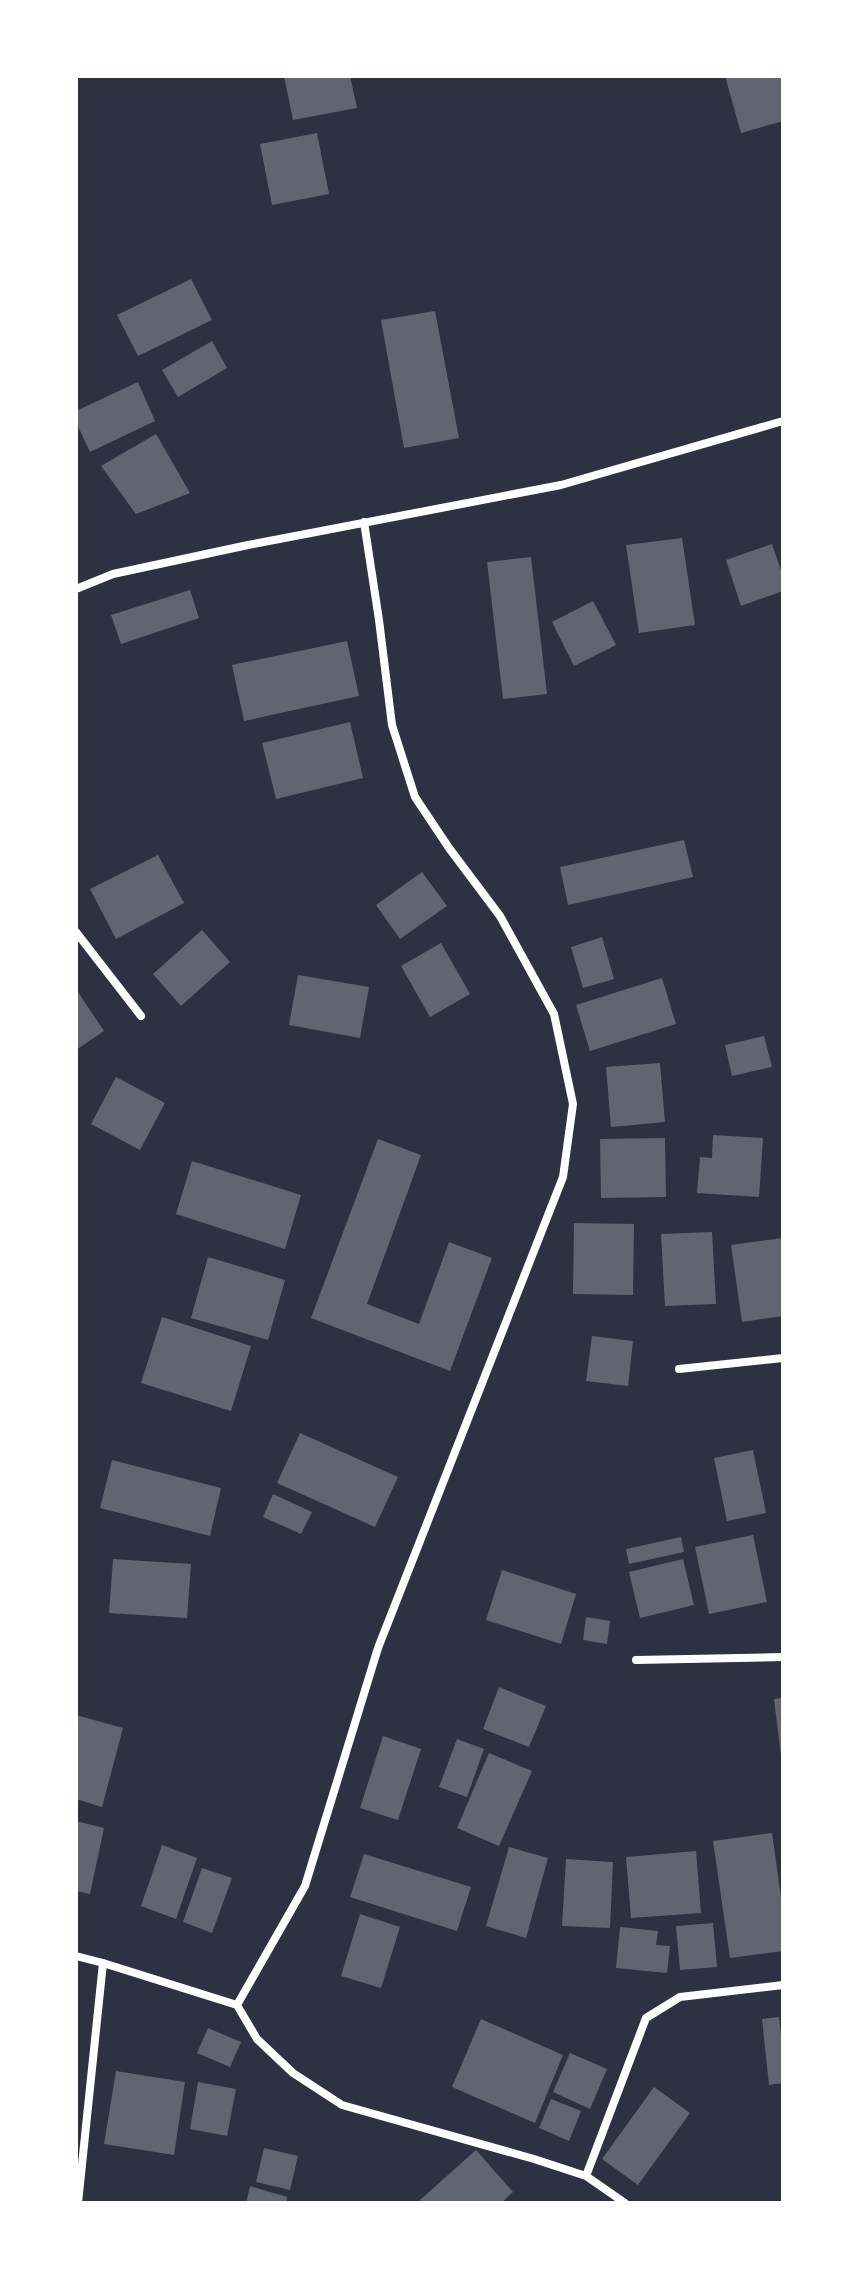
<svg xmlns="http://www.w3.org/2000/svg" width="859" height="2279" viewBox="0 0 859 2279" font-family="Overpass,sans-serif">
	<rect width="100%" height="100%" fill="#2d3142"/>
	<!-- building -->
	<path fill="#626471" d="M284 76H350L357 108 293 120Z
		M725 76H783V121L741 133Z
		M317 133 329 194 272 205 260 144Z
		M191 279 212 320 138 356 117 315Z
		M435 311 459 438 404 448 381 320Z
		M212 341 227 368 178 397 162 370Z
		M138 382 155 421 90 452 76 422V411Z
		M156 434 190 493 136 514 101 466Z
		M682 538 695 625 639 633 626 545Z
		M772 544 783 576V591L741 606 726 560Z
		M531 557 547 694 503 699 487 562Z
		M190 590 199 618 121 644 111 615Z
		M593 601 616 645 574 666 552 622Z
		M347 641 359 696 244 721 232 665Z
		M350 722 363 778 276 799 262 743Z
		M684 840 693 877 568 905 560 867Z
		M158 855 184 903 116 939 90 889Z
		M422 872 447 906 400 939 376 905Z
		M202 930 230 962 181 1006 153 974Z
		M602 937 614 979 583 988 571 947Z
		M441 943 470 994 430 1017 401 966Z
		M298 975 369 987 360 1038 289 1025Z
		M662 978 676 1024 590 1051 576 1005Z
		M76 989 104 1031 76 1050Z
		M764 1036 772 1067 732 1076 725 1045Z
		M660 1063 665 1122 611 1127 606 1067Z
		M116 1077 165 1103 140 1150 91 1124Z
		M713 1135 763 1138 759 1197 697 1193 700 1157 712 1158Z
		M665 1138 666 1197 601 1198 600 1139Z
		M378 1139 421 1155 367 1304 419 1324 449 1242 492 1258 450 1371 311 1318Z
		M192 1161 301 1195 285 1249 176 1214Z
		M574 1223 634 1224 633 1295 573 1294Z
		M712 1232 716 1304 665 1306 661 1234Z
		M783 1238V1316L742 1322 731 1245Z
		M208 1257 285 1280 268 1340 191 1318Z
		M162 1317 251 1346 231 1411 141 1383Z
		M592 1336 633 1341 628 1386 586 1381Z
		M300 1433 398 1477 375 1527 277 1483Z
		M753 1450 766 1513 727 1521 714 1458Z
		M112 1460 221 1488 210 1536 100 1508Z
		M273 1494 312 1512 301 1534 263 1517Z
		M753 1535 767 1602 709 1614 695 1547Z
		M681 1537 684 1552 629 1564 626 1549Z
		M113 1559 191 1564 187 1618 109 1613Z
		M683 1559 694 1605 640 1618 629 1572Z
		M502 1570 576 1594 561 1644 486 1620Z
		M586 1617 610 1621 607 1644 583 1640Z
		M499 1687 546 1706 529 1747 483 1729Z
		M783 1698V1756H781L774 1699Z
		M76 1715 123 1728 102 1807 76 1799Z
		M383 1736 421 1749 398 1820 360 1808Z
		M457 1739 484 1749 467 1797 439 1787Z
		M489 1753 532 1771 499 1846 457 1828Z
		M76 1821 104 1828 90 1894 76 1891Z
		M772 1833 783 1911V1951L730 1958 713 1841Z
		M162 1845 197 1858 176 1919 141 1906Z
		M509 1847 548 1858 526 1938 486 1926Z
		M696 1851 701 1913 631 1918 626 1857Z
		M364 1854 471 1887 457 1931 350 1897Z
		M566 1859 613 1862 610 1928 562 1926Z
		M202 1868 232 1878 212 1933 183 1922Z
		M360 1914 400 1927 381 1988 341 1976Z
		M713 1923 717 1967 680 1970 676 1926Z
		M620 1927 658 1931 656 1945 670 1946 667 1973 616 1968Z
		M779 2017 783 2053V2083L769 2085 762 2019Z
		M481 2019 563 2055 535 2123 452 2087Z
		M208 2028 241 2042 230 2067 197 2053Z
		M570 2053 607 2069 590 2109 553 2092Z
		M116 2071 185 2082 174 2155 104 2144Z
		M198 2082 236 2089 227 2136 190 2129Z
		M654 2087 690 2113 638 2185 602 2159Z
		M551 2099 581 2111 569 2141 539 2128Z
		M264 2148 298 2156 290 2190 256 2182Z
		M476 2150 513 2192 501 2203H422L420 2200Z
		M250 2186 287 2197 286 2203H246Z"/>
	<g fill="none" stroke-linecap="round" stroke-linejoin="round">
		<!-- minor -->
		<path stroke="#fff" stroke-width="8" d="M76 589 113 574 248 545 561 485 783 421
			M76 932 141 1016
			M679 1369 783 1358
			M636 1660 783 1657
			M76 1956 103 1963 237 2005 257 2039 293 2073 342 2105 534 2159 586 2176
			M237 2005 305 1886 378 1648 563 1177 573 1104 554 1014 500 916 449 848 415 797 392 725 379 620 364 522
			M78 2203 103 1963
			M625 2203 586 2176 646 2018 680 1997 783 1985"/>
	</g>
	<!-- border -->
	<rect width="859" height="2279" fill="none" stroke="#ffffff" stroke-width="156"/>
</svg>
